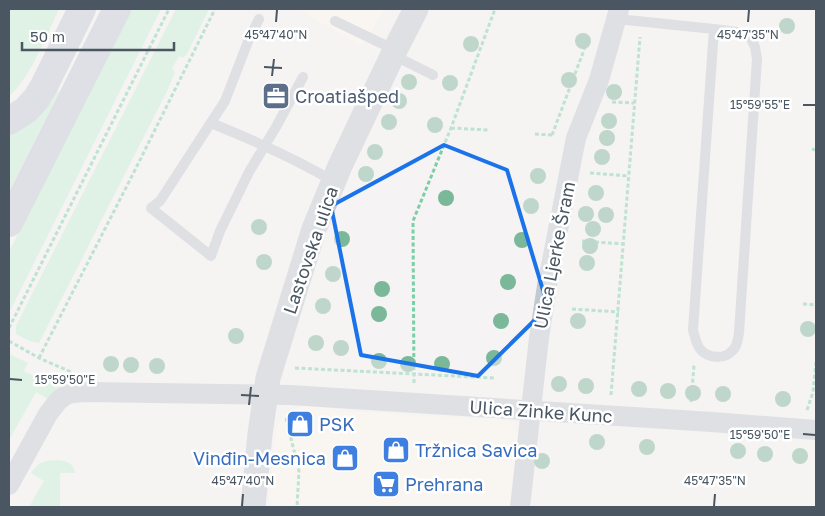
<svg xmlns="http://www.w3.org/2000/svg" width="825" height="516" viewBox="0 0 825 516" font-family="'Golos Text',sans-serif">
	<rect width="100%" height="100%" fill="#f5f3f3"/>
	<!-- commercial -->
	<path fill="#fdf9ef" d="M298 9H385L362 46Z
		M308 405 348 411 392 413 415 416 416 415 480 419 483 417 500 419 513 424 519 437 515 507H268L276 431 278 424 284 415 292 410 300 406Z"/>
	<!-- green -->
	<path fill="#c3f1d5" d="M9 9H59C48 33 29 80 9 96Z
		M131 9H161L9 313V252Z
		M176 9H209L187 54 183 58 179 56 172 69 175 72 168 89 39 343 30 341 16 334V326Z
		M52 88 59 92 9 191V133Z
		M9 354 28 363 24 371 40 379 42 376 52 375 61 379 51 401 36 392 9 440Z
		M58 460C66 461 74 463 75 473H60V507H29L44 481 31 473C40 461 43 461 58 460Z"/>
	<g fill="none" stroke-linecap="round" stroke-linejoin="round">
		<!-- path -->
		<path stroke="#7ad0a6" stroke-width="3" stroke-dasharray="4 2.5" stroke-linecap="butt" d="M612 102 634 103
			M451 128 488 130
			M535 134 552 135
			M552 135 587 42
			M812 149 816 150
			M590 173 628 176
			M582 241 624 244
			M803 304 816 305
			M572 309 619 312
			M9 328 169 9
			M9 341 39 358 71 372
			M39 358 135 170 215 9
			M295 368 494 378
			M414 383 413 221 451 128 495 9
			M611 395 640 37
			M691 402 694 366 695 364
			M807 410 813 392 816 362
			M286 418 299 471 297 507"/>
		<!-- service -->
		<path stroke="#c1cad2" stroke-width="10" d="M259 19 249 39 225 101 160 201 151 208 211 256 220 231 249 172 276 127 303 77
			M617 19 714 29 693 330C695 337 696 344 700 349 707 358 724 360 732 351 737 347 738 339 739 333L757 59 755 47 750 37 737 32 714 29
			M335 21 395 50
			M393 55 433 75
			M211 123C253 140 294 158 333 181"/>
		<!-- minor -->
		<path stroke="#c1cad2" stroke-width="20" d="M9 485 48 414 58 401 64 396 72 393 85 392 290 395 712 422 816 430
			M520 507 539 338 547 286 576 138 599 80 619 9"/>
		<!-- tertiary -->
		<path stroke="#c1cad2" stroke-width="25" d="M253 507 260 434 268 378 314 229 340 166 395 50 416 9"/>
		<!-- secondary -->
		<path stroke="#c1cbd6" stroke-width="28" d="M9 121 26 110 36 99 44 86 82 9
			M9 223 117 9"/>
	</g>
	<!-- trees -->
	<g fill="#7bb799">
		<circle cx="787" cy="26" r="8"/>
		<circle cx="583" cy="41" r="8"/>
		<circle cx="471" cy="44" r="8"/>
		<circle cx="569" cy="80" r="8"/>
		<circle cx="409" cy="82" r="8"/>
		<circle cx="450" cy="83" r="8"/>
		<circle cx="614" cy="92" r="8"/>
		<circle cx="399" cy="101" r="8"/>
		<circle cx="609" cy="121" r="8"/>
		<circle cx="389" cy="122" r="8"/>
		<circle cx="435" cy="125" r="8"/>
		<circle cx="607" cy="138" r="8"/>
		<circle cx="375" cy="152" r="8"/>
		<circle cx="602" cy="157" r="8"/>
		<circle cx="366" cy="174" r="8"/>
		<circle cx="538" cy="176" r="8"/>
		<circle cx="596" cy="193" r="8"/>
		<circle cx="446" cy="198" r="8"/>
		<circle cx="531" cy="206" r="8"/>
		<circle cx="586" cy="214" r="8"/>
		<circle cx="606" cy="215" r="8"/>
		<circle cx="259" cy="227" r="8"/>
		<circle cx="593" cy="229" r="8"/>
		<circle cx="342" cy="239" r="8"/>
		<circle cx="522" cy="240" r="8"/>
		<circle cx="590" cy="246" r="8"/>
		<circle cx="264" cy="262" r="8"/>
		<circle cx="587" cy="263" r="8"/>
		<circle cx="333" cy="274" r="8"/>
		<circle cx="508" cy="282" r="8"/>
		<circle cx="382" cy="289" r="8"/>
		<circle cx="323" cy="306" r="8"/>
		<circle cx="379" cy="314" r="8"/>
		<circle cx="501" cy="321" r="8"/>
		<circle cx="578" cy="321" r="8"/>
		<circle cx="808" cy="329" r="8"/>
		<circle cx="236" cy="336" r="8"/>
		<circle cx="316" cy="343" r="8"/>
		<circle cx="341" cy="348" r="8"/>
		<circle cx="494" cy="358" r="8"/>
		<circle cx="379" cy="361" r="8"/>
		<circle cx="111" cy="364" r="8"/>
		<circle cx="408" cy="364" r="8"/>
		<circle cx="442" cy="364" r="8"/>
		<circle cx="131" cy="365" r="8"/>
		<circle cx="157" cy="366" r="8"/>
		<circle cx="559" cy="384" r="8"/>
		<circle cx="586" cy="386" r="8"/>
		<circle cx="639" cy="389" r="8"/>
		<circle cx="668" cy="391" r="8"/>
		<circle cx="693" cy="393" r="8"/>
		<circle cx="723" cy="394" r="8"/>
		<circle cx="783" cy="399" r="8"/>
		<circle cx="597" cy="442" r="8"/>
		<circle cx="647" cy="447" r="8"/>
		<circle cx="738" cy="451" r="8"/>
		<circle cx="765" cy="454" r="8"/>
		<circle cx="800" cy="456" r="8"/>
		<circle cx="542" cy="461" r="8"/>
	</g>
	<!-- marked area -->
	<path d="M0 0H825V516H0ZM444 145 507 170 548 307 478 376 361 355 331 206Z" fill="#f5f3f3" fill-opacity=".55" fill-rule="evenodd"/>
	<path fill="none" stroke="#1a73e8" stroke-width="4" stroke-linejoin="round" d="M444 145 507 170 548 307 478 376 361 355 331 206Z"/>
	<!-- ticks -->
	<path fill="none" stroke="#4a5661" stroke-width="2" d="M276 22 277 10M748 22 749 10M264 67 282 68M272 76 274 59M803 105H815M10 379 22 380M241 395 259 396M249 405 251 387M803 434 815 435M242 506 243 494M714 506 715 494"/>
	<!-- icons -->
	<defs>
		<g id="office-square" transform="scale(1.4375)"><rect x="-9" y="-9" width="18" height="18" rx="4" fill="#5c6f8a" stroke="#fff"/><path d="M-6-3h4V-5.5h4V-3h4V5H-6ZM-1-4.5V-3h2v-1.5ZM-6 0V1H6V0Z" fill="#fff"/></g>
		<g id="shop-square" transform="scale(1.4375)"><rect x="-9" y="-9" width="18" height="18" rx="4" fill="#3f7fe0" stroke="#fff"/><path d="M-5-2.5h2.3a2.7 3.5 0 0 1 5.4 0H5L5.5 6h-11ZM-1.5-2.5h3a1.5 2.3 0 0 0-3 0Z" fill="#fff"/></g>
		<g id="supermarket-square" transform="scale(1.4375)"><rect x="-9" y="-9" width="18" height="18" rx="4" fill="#3f7fe0" stroke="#fff"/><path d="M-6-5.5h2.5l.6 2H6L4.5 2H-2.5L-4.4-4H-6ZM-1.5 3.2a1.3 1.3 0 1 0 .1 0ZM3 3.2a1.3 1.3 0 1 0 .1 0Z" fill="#fff"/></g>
	</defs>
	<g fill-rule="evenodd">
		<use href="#office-square" x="276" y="96"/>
		<use href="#shop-square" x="300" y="424"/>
		<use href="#shop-square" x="396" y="450"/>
		<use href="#shop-square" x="345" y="458"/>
		<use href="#supermarket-square" x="386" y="484"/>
	</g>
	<g text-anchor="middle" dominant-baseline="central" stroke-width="5" stroke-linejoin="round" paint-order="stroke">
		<!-- service labels -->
		<g font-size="18" fill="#4e5e75" stroke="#fff" text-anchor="start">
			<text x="295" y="96">Croatiašped</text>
		</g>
		<!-- street labels -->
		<g font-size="18" fill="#4a5661" stroke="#fff">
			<text transform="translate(310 250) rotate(-71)">Lastovska ulica</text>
			<text transform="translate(554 255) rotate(-79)">Ulica Ljerke Šram</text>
			<text transform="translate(541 411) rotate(4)">Ulica Zinke Kunc</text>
		</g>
		<!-- shop labels -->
		<g font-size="18" fill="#366cbe" stroke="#fff" text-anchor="start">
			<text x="319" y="424">PSK</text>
			<text x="415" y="450">Tržnica Savica</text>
			<text x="326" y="458" text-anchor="end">Vinđin-Mesnica</text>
			<text x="405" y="484">Prehrana</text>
		</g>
	</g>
	<g font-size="12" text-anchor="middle" fill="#4a5661" stroke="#fff" stroke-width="5" stroke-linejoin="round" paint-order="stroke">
		<text x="276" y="39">45°47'40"N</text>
		<text x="748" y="39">45°47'35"N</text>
		<text x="760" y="109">15°59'55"E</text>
		<text x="65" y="384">15°59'50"E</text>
		<text x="760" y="439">15°59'50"E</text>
		<text x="243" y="485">45°47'40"N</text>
		<text x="715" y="485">45°47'35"N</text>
	</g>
	<!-- border -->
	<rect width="825" height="516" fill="none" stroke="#4a5661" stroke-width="20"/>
	<!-- scale -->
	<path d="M22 42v8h152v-8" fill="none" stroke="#4a5661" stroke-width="2.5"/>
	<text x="30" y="42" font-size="15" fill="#4a5661" stroke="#ffffff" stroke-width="4" paint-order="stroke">50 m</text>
</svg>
